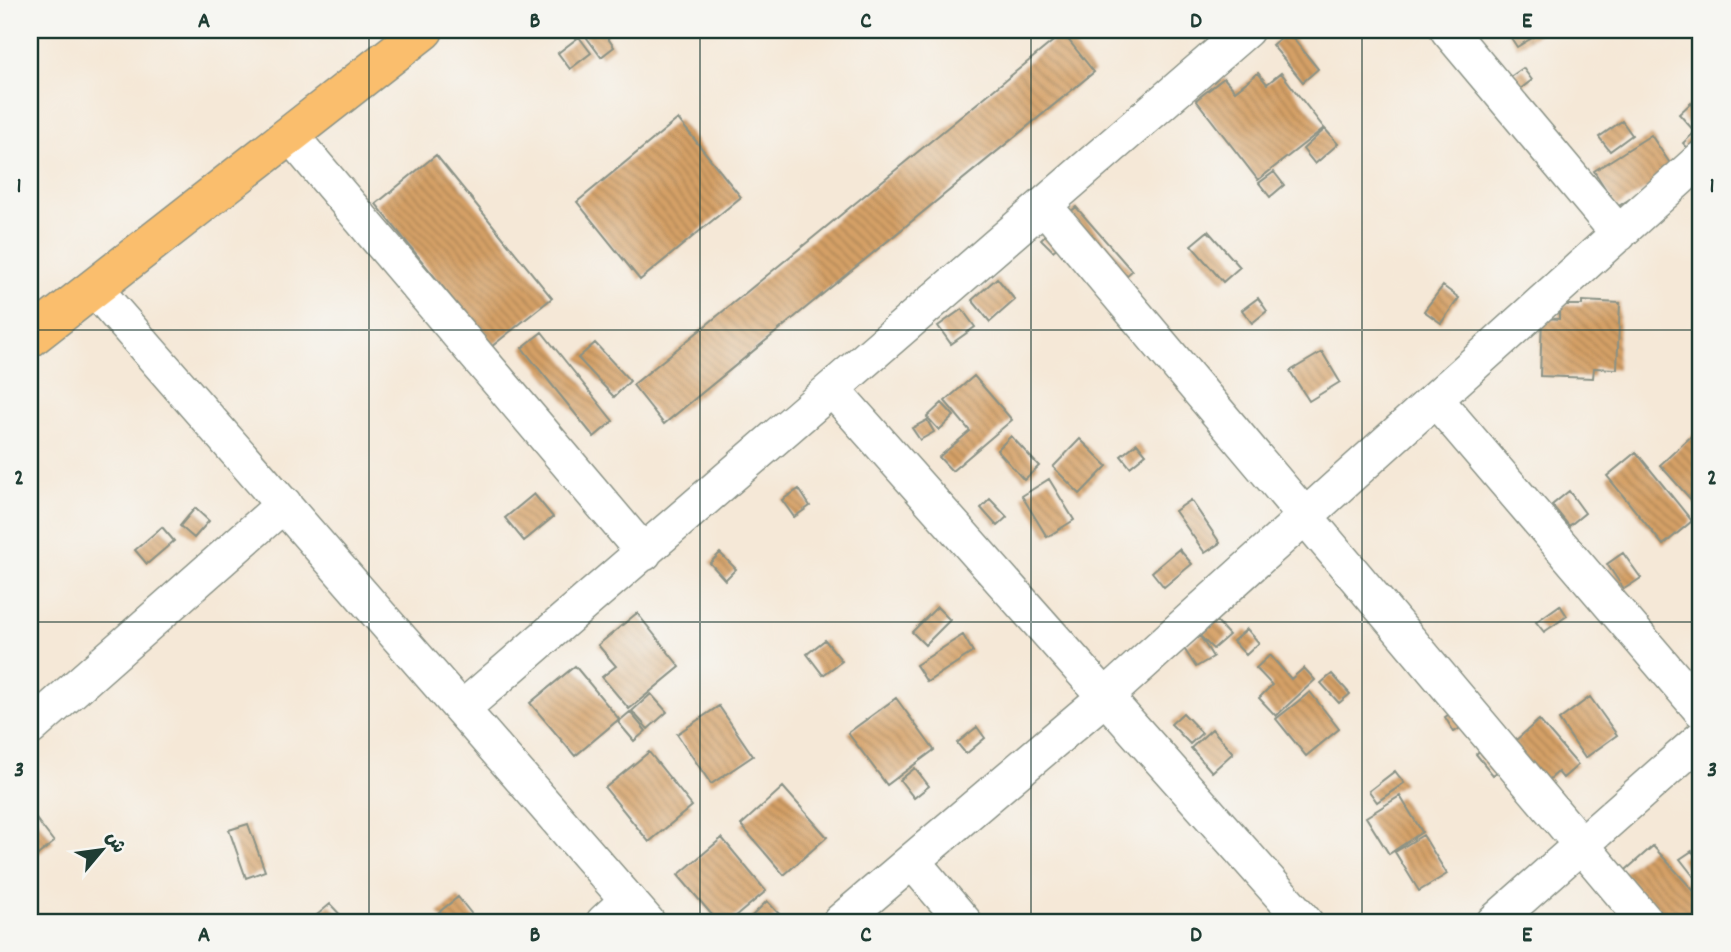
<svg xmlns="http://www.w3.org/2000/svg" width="1731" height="952" viewBox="0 0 1731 952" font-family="Dekko,'Playpen Sans Arabic',sans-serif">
	<defs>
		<pattern id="building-back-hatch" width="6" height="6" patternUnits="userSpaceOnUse" patternTransform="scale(1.75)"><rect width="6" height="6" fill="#d5a066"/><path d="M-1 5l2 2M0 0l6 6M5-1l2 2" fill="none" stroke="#ac8455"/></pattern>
	</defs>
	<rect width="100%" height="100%" fill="#f6f6f2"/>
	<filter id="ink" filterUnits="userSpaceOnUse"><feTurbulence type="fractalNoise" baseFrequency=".0143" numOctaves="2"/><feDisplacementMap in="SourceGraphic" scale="14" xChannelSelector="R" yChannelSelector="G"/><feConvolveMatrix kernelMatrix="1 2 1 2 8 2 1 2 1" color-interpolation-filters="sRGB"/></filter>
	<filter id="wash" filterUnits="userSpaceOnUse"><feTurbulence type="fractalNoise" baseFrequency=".00686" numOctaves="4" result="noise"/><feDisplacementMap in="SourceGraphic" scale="28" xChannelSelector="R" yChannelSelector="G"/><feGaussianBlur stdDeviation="1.57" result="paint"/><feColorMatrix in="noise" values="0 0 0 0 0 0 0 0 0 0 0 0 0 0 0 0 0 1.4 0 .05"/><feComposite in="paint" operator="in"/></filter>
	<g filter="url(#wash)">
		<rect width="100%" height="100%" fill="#f5e8d7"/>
		<g id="blocks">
			<!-- building -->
			<path fill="url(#building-back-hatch)" d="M589 30H602L614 47 601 57 584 34Z
				M1506 30H1545L1517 47Z
				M1288 32 1318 69 1303 82 1272 45Z
				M1063 33 1094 72 664 424 633 385Z
				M579 37 591 53 570 69 558 53Z
				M1523 68 1532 80 1512 95 1503 82Z
				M1258 73 1267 84 1281 73 1324 128 1258 180 1196 100 1224 78 1235 91Z
				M1691 103 1701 115V147L1693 154 1683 143 1695 132 1679 114Z
				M678 119 741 197 640 280 577 202Z
				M1622 121 1632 135 1610 151 1599 137Z
				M1325 129 1338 144 1315 164 1303 149Z
				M1651 135 1675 171 1617 207 1594 171Z
				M436 155 552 298 491 347 376 204Z
				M1274 172 1284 185 1270 197 1259 183Z
				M1076 207 1132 271 1113 287 1063 219Z
				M1054 227 1066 240 1053 251 1041 239Z
				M1208 231 1240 267 1223 282 1191 245Z
				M997 278 1015 300 990 322 972 300Z
				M1443 286 1459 298 1441 323 1424 311Z
				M1258 298 1267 311 1252 323 1242 310Z
				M1582 301 1620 303 1617 369 1594 368 1593 378 1540 376 1542 318 1559 319V305H1582Z
				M962 309 975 327 951 344 938 326Z
				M542 332 613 421 594 437 522 348Z
				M595 343 630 381 614 397 578 358Z
				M1322 352 1340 382 1309 401 1290 371Z
				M974 376 1012 420 952 471 939 457 970 431 945 401Z
				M942 403 954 416 939 430 927 417Z
				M927 420 934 432 920 440 912 428Z
				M1696 432 1701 438V511L1660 465Z
				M1011 436 1039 466 1024 480 997 450Z
				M1080 439 1107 466 1080 494 1053 467Z
				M1137 443 1146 454 1130 467 1121 456Z
				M1636 452 1692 521 1663 545 1607 476Z
				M1049 479 1074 520 1047 537 1022 496Z
				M799 489 810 506 794 517 782 500Z
				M1569 491 1585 513 1569 526 1552 505Z
				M534 494 553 517 524 541 505 518Z
				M990 499 1007 517 997 526 981 508Z
				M1191 500 1220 543 1205 553 1175 511Z
				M195 508 209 521 194 538 180 526Z
				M162 527 174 541 147 564 135 550Z
				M1179 549 1192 564 1164 587 1152 572Z
				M720 553 736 569 725 580 710 563Z
				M1623 553 1641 578 1624 589 1607 564Z
				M1560 605 1567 616 1544 632 1536 622Z
				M937 607 950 620 925 645 912 632Z
				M637 613 680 667 629 709 602 677 616 666 598 645Z
				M1216 621 1229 635 1213 649 1200 636Z
				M1247 629 1259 643 1246 655 1233 641Z
				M963 635 973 652 927 682 916 665Z
				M1200 636 1213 657 1196 667 1183 647Z
				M825 640 842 661 823 675 807 654Z
				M1270 655 1291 679 1304 668 1315 680 1276 716 1259 698 1272 685 1256 668Z
				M575 666 619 719 575 756 530 703Z
				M1332 674 1350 694 1339 703 1321 683Z
				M1310 692 1339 729 1306 756 1276 719Z
				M651 694 667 712 648 729 632 711Z
				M1590 697 1617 735 1585 758 1559 720Z
				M896 698 934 750 887 785 848 733Z
				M1473 699 1482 714 1454 732 1445 717Z
				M719 706 753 756 711 784 677 734Z
				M630 712 646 731 634 741 618 722Z
				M1183 713 1202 733 1190 744 1171 724Z
				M1539 720 1578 765 1563 778 1558 772 1542 786 1508 747Z
				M977 727 985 738 966 754 957 743Z
				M1212 729 1233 753 1212 772 1191 748Z
				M1487 744 1505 766 1493 775 1476 754Z
				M649 752 692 806 649 842 605 788Z
				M915 768 929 786 914 798 900 780Z
				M1395 771 1404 783 1377 802 1369 791Z
				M783 787 827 837 784 875 741 825Z
				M1400 796 1422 832 1389 854 1366 817Z
				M30 811 54 842 30 861Z
				M248 824 265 871 246 878 229 830Z
				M1423 835 1447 874 1419 891 1395 852Z
				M722 838 766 891 729 922H718L678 875Z
				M1653 846 1701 899V914L1693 922H1645L1610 884Z
				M1692 851 1701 864V872L1694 877 1680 859Z
				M458 897 478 922H445L438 913Z
				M767 901 779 914 770 922H754L750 918Z
				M330 904 347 922H313L311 920Z"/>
		</g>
	</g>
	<g filter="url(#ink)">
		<use href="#blocks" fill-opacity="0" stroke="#8a9286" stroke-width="2"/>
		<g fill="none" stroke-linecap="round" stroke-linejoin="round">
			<!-- minor casing -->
			<g stroke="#8a9286" stroke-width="38">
				<path id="minor" d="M1448 30 1619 234
					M290 135 644 553
					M1045 207 1646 922
					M94 288 647 922
					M833 390 1305 922
					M1436 400 1701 710
					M463 708 1246 30
					M30 728 284 504
					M912 861 964 922
					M604 922 628 900
					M840 922 1105 697 1701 159
					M1494 922 1701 739"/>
			</g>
			<!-- major casing -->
			<g stroke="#8a9286" stroke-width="41">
				<path id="major" d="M30 338 424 30"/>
			</g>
			<!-- minor -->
			<use href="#minor" stroke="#fff" stroke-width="35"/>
			<!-- major -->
			<use href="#major" stroke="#fabe6d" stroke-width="38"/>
		</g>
	</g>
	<!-- grid -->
	<path fill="none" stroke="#1f3d34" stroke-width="2" stroke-opacity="0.55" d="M369 30V922M700 30V922M1031 30V922M1362 30V922M30 330H1701M30 622H1701"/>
	<!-- margin -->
	<rect width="1731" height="952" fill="none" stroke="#f6f6f2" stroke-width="77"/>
	<!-- north arrow -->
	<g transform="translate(102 850) rotate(61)" stroke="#f6f6f2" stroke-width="5" paint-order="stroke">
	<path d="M0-5L12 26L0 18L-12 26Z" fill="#1f3d34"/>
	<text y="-10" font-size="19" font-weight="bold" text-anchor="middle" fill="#1f3d34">ش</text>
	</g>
	<rect x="38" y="38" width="1654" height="876" fill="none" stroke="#1f3d34" stroke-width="2.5"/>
	<g font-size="23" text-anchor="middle" font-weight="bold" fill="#1f3d34">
		<text x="204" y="27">A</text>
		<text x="535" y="27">B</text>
		<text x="866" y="27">C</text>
		<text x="1196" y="27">D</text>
		<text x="1527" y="27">E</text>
		<text x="19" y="192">1</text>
		<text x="1712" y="192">1</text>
		<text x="19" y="484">2</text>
		<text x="1712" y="484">2</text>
		<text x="19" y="776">3</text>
		<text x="1712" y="776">3</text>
		<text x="204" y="941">A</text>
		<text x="535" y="941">B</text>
		<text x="866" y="941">C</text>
		<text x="1196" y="941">D</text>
		<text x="1527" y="941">E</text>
	</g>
</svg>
